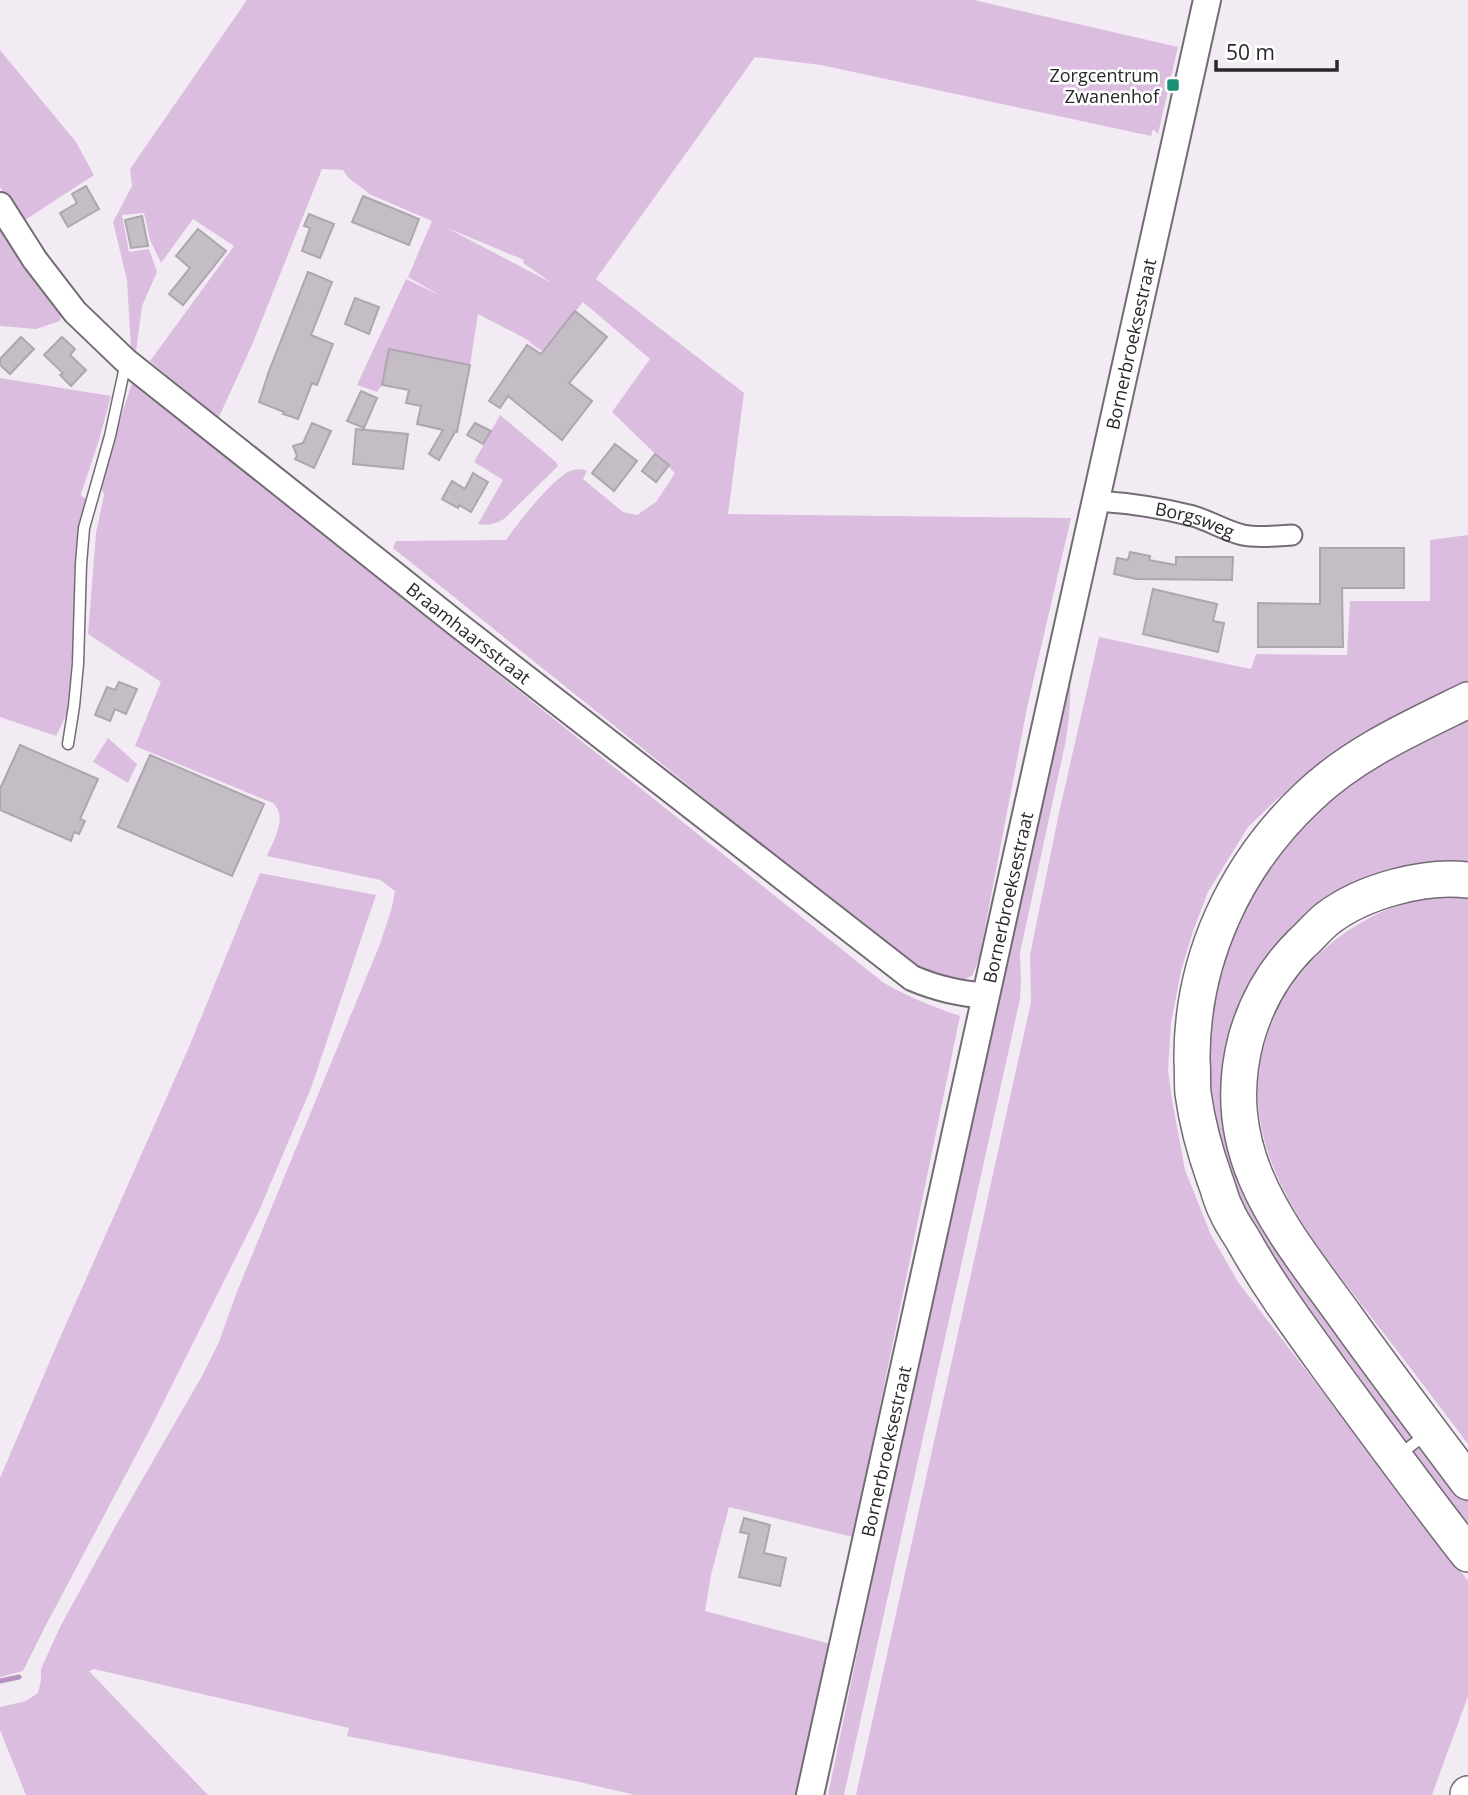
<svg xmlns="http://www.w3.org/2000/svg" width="1468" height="1795" viewBox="0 0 1468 1795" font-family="'Open Sans',sans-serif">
	<rect width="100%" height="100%" fill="#f3ebf4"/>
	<!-- green -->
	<path fill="#dbbedf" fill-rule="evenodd" d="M247 0H974L1178 47 1158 134 1153 129 1151 136 821 65 755 57 596 279 744 393 728 514 1071 518 1027 708 979 959 972 976 962 980 922 973 393 548 396 541 506 540C518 523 552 479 570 471 575 469 580 469 586 470L587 471 583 479 623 512 637 515 656 502 675 473 612 412 650 359 583 302 543 351 534 346 528 340 478 314 470 365 390 349 382 385 377 392 357 385 406 279 441 296 408 277 432 221 369 194C359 183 351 184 343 170L322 169 252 345 218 419 150 361 234 246 193 219 161 263 150 240 144 213 122 215 129 252 149 249 157 272 142 306 136 352 131 349 127 280 113 222 132 186 130 169ZM445 227 524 260 523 263 552 283Z
		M0 50 76 142 94 175 22 222 0 187Z
		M0 218 62 307 60 321 36 329 0 326Z
		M134 377 250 476 884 983C909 997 933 1007 960 1016L853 1537 729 1507 711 1575 705 1611 831 1644 800 1795H635L575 1781 347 1736 349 1728 94 1669 89 1671 208 1795H26L0 1730V1707L26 1701 38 1693 41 1680V1669L60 1627 116 1525 202 1376 219 1342 236 1294 380 944 392 907 395 891 380 880 267 856C274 839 288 817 273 803L135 746 161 682 88 634 96 533 104 495 100 485 102 474Z
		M0 378 111 396 99 440 81 494V496L85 498 86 503 83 516 75 652 70 707 56 736 0 717Z
		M500 415 556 462 558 466 504 519C495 524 487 526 478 524L503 480 474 462Z
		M1468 535V682L1374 730 1319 764 1275 801 1248 827 1208 892 1193 931 1181 971 1171 1023 1168 1070 1172 1100 1185 1170 1211 1235 1238 1282 1468 1581V1696L1432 1795H856L1031 1002 1030 955 1059 813 1099 637 1251 669 1256 654 1347 655 1350 601H1430V540Z
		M1069 662C1072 689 1070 713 1066 740L1020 953 1021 982 1020 999 844 1795H828L892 1484Z
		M1468 711V871L1411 876 1267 975 1243 1162 1468 1492V1532L1266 1252 1229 1176 1215 1128 1210 1087 1209 1042 1217 978 1235 926 1281 845 1359 767Z
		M108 738 137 764 128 783 93 762Z
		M260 873 376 895 311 1088 259 1211 150 1429 46 1625 23 1671 0 1677V1478L58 1342 189 1047Z
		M1468 894V1444C1435 1400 1402 1357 1368 1313 1309 1236 1234 1147 1265 1042 1272 1017 1284 993 1301 973 1336 932 1383 904 1436 896 1447 894 1458 895 1468 894Z"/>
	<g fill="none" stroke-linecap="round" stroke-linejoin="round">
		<!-- stream -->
		<path stroke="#b993bf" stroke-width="5" d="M0 1681 19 1677"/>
	</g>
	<!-- building -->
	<path fill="#c4bdc6" stroke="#ada6ae" stroke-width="2" d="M86 186 99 209 68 227 60 213 77 203 72 194Z
		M363 196 419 219 409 245 352 222Z
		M309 214 334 224 320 258 302 251 310 228 304 226Z
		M142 216 148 246 131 248 125 220Z
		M198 229 226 251 183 305 169 294 190 268 176 256Z
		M308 272 332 282 311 335 333 344 317 385 312 383 298 419 283 414 284 412 259 402 269 371Z
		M355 298 379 307 369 334 345 324Z
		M575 311 607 337 569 383 592 401 562 440 508 396 500 408 489 401 527 345 541 354Z
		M21 337 34 349 10 374 0 365V359Z
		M62 337 75 349 70 355 86 370 71 386 60 375 63 373 44 355Z
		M389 349 470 365 457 432H455L439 460 429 454 443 430 417 424 421 406 406 403 409 390 382 385Z
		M361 391 377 398 364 428 347 421Z
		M312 423 331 431 314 468 295 459 297 456 293 446 303 443Z
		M475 423 491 431 483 444 467 435Z
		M356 429 408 434 403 469 353 464Z
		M615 444 637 461 614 491 592 473Z
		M655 454 669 465 656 482 642 471Z
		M473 473 488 482 471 512 459 505 458 508 442 499 452 481 465 489Z
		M1320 548H1404V588H1342L1343 647H1258V603L1320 604Z
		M1130 552 1150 556 1149 560 1176 565V557H1233L1232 580 1136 579 1114 574 1117 558 1128 560Z
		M1153 589 1217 604 1213 621 1224 623 1218 652 1143 634Z
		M119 682 137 689 126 714 115 709 110 721 95 715 107 687 115 690Z
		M20 745 98 779 80 819 85 821 79 834 74 832 71 841 0 810V789Z
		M150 755 264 804 232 876 118 827Z
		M744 1518 770 1525 764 1553 786 1558 780 1586 739 1577 749 1534 740 1532Z"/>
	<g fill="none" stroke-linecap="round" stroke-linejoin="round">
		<!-- service casing -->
		<g stroke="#736c74" stroke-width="13">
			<path id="service" d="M68 744 74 706 78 664 81 564 84 528 110 436 126 362
				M1399 1455 1425 1435"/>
		</g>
		<!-- minor casing -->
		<g stroke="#736c74" stroke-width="23">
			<g id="minor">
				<path id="s1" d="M1097 501C1128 503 1162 508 1193 516 1210 521 1226 531 1243 535 1258 538 1276 536 1292 535"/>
			</g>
		</g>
		<!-- tertiary casing -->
		<g stroke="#736c74" stroke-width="28">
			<g id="tertiary">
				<path id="s2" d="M0 205 35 260 75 312 126 361 457 624 912 978C938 989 958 993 986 996"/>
			</g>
		</g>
		<!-- secondary casing -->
		<g stroke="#736c74" stroke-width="30">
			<g id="secondary">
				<path id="s3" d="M810 1795 1007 900 1207 0"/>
			</g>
		</g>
		<!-- motorway casing -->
		<g stroke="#736c74" stroke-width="38">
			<path id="motorway" d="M1468 700C1413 727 1354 753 1309 796 1235 865 1191 960 1192 1061 1193 1071 1192 1082 1193 1093 1197 1123 1205 1152 1215 1180 1219 1190 1221 1201 1226 1210 1230 1220 1236 1229 1242 1238 1268 1285 1300 1328 1331 1371 1376 1432 1421 1494 1468 1554
				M1468 880C1424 875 1364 891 1328 918 1318 926 1310 936 1301 944 1275 970 1256 1003 1246 1039 1216 1154 1282 1229 1345 1316 1385 1372 1427 1427 1468 1482
				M1468 1795V1794"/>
		</g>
		<!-- service -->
		<use href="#service" stroke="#fff" stroke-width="10"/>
		<!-- minor -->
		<use href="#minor" stroke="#fff" stroke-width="19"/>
		<!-- tertiary -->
		<use href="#tertiary" stroke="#fff" stroke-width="24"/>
		<!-- secondary -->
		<use href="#secondary" stroke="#fff" stroke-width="26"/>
		<!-- motorway -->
		<use href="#motorway" stroke="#fff" stroke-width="35"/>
	</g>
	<!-- markers -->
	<rect fill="#189074" stroke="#fff" stroke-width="2.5" x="1166" y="78" width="14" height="14" rx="3.5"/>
	<g text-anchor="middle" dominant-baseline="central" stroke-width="5" stroke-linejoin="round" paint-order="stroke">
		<!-- poi labels -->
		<g font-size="18" fill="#2a272b" stroke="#fff" text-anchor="end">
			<text x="1159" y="75">Zorgcentrum<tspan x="1159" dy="21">Zwanenhof</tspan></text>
		</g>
		<!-- street labels -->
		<g font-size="18" fill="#2a272b" stroke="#fff">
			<text stroke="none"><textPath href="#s3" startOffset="1486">Bornerbroeksestraat</textPath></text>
			<text stroke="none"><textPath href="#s1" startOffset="100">Borgsweg</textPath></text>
			<text stroke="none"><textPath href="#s2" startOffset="639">Braamhaarsstraat</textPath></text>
			<text stroke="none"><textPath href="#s3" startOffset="919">Bornerbroeksestraat</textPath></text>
			<text stroke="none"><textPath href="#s3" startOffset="352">Bornerbroeksestraat</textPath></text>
		</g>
	</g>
	<!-- scale -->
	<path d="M1216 60v10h121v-10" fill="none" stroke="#2a272b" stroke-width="3.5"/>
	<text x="1226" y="60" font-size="21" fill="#2a272b" stroke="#ffffff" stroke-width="5" paint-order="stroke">50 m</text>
</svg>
